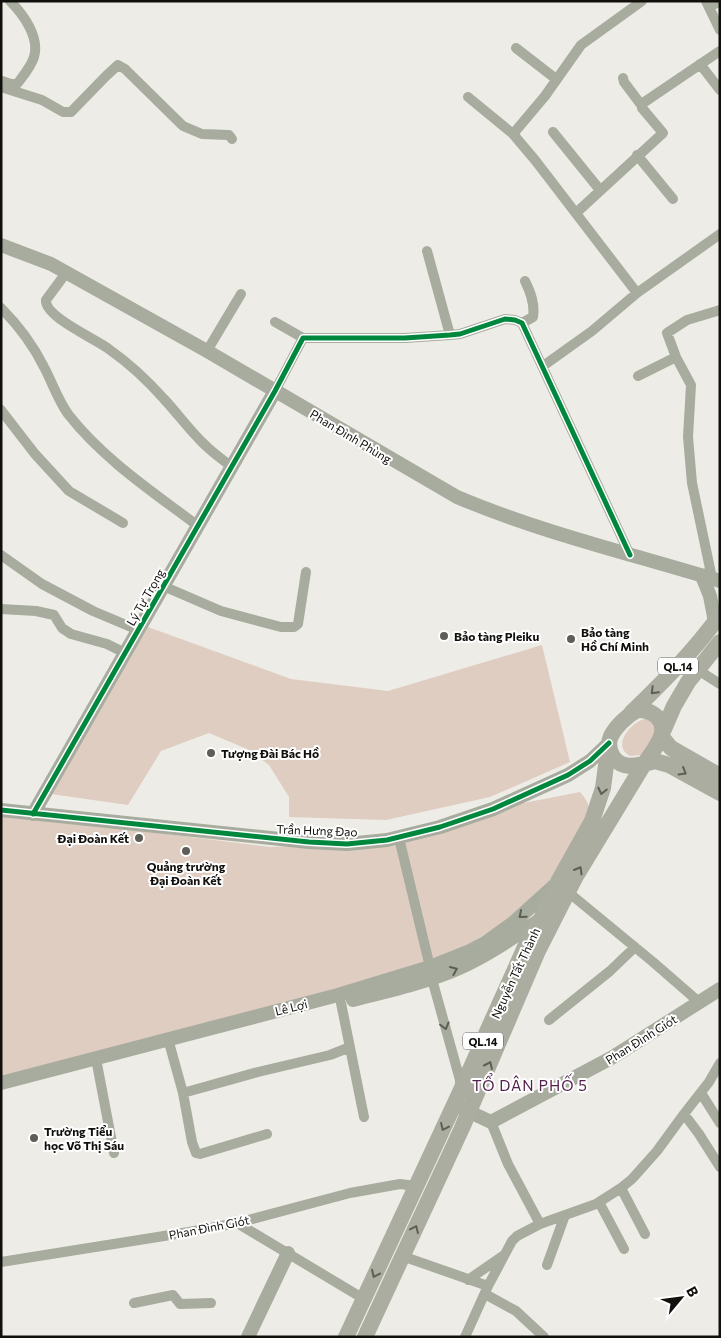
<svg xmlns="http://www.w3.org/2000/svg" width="721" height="1338" viewBox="0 0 721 1338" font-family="Commissioner,sans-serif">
	<rect width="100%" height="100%" fill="#eeece6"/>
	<!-- green -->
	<path fill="#dfcdc1" d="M148 627 291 679 388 691 542 645 570 762 490 797 386 820 289 817V797L269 765 247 749 209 733 161 751 128 805 51 794Z
		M649 718 657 731 641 755 630 756C610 745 633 719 649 718Z
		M580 792C598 813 588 821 576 842 572 850 568 858 563 865 528 911 479 939 430 967L1 1084V813L270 847 347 844 493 809Z"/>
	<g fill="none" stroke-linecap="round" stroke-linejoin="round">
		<!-- minor -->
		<path stroke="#a7ac9f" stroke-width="10" d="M706 1 720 30
			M709 7 720 1
			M516 48 556 79
			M700 64 720 90
			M623 78 624 82 642 106
			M2 81 11 84H17C23 76 31 67 34 57 40 37 23 14 10 1
			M1 87 42 100 63 112H71L106 76 118 65 125 69 183 126 202 134 229 135 232 139
			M468 97 513 134 535 160 637 293
			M553 132 600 190
			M513 134 545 96 581 45 642 1
			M637 155 673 199
			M576 213 663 133 642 108 643 103 720 51
			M427 251 450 335
			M66 273 46 300C44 317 98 340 110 350 130 364 148 381 164 399 178 414 190 431 205 445 213 453 223 460 232 467
			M1 308C18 325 33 345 44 367 52 382 58 400 68 414 103 459 153 492 198 526
			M275 322 303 338
			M522 323 533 317C535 304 531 293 525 281
			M207 351 241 294
			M543 366 592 331 637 293 720 234
			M638 376 676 357
			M275 391 303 338H405L450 335 460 334 505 319 515 320 522 323 630 555
			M1 410 35 454 69 491 123 523
			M1 555 42 584 93 611 138 630
			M712 578 692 483 688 437 691 385 676 357 667 333 687 320 720 310
			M163 586 221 611 281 627H294L298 624 306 572
			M1 609 36 611 54 615 62 628 71 634 107 644 125 653
			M698 670 720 684
			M399 838 430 967
			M568 892 653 962 699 1002
			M432 979 460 1080V1089
			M341 1003 364 1117
			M549 1020 610 971 635 947
			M170 1046 183 1093 192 1142 196 1153 200 1154 267 1134
			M97 1064 114 1153
			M183 1093 258 1072 330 1055 350 1047
			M701 1093 720 1123
			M684 1114 699 1134 720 1167
			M491 1122 508 1164 540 1224 596 1204 621 1188 632 1179 657 1151 684 1114 709 1082 720 1063
			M621 1188 645 1234
			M599 1202 624 1249
			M237 1223 364 1299
			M402 1256 488 1286
			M1 1262 189 1232 237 1223 350 1193 400 1184 416 1186
			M547 1265 565 1215
			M468 1280 504 1255
			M485 1294 516 1311 544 1337
			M134 1303 173 1295 180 1304 211 1303
			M465 1337 488 1286 512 1241 517 1236 540 1224"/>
		<!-- tertiary -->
		<path stroke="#a7ac9f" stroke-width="14" d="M1 245 51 264 207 351 457 497C542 533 632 554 720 581
			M707 575 702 576 710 596 715 622
			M1 810 309 842 347 844 387 840 440 827 493 809 568 775 590 761 609 743
			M33 814 275 391
			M353 1000C388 991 424 983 457 969 487 956 514 937 541 919
			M1 1083 338 995 430 967 470 951 485 943 513 923 554 886
			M459 1107 491 1122 613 1057 720 989
			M248 1337 288 1253"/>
		<!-- primary -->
		<path stroke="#aaad9f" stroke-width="16" d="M720 642 688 682 674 706 661 736 671 748 720 776
			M637 710C652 709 667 720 661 737 657 746 650 756 644 764 638 765 631 767 624 765 612 761 606 747 611 736 616 726 628 715 637 710Z
			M631 713C663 682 694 651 720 615
			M346 1337 460 1092 525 947 541 919 558 882 592 821 603 788 609 743
			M365 1337 462 1128 537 953 576 876 644 764 655 761 669 765 720 793"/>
		<!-- cycleway casing -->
		<g stroke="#fff" stroke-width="8">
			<path id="cycleway" d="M1 810 309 842 347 844 387 840 440 827 493 809 568 775 590 761 609 743
				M33 814 275 391 303 338H405L450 335 460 334 505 319 515 320 522 323 630 555"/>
		</g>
		<!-- cycleway -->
		<use href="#cycleway" stroke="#00873e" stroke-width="5"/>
	</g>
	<!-- one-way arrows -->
	<defs><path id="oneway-chevron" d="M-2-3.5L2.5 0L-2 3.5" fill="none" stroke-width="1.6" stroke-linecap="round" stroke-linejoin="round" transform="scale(1.25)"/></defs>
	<g stroke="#5e5e56">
		<use href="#oneway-chevron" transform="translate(654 691) rotate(135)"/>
		<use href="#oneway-chevron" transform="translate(683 772) rotate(30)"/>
		<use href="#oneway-chevron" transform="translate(602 791) rotate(103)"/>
		<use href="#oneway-chevron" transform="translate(579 870) rotate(-60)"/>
		<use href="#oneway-chevron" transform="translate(489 1065) rotate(-66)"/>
		<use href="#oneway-chevron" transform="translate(444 1127) rotate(115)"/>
		<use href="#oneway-chevron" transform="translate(415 1229) rotate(-65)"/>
		<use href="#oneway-chevron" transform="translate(375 1274) rotate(115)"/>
	</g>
	<g stroke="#5c5e56">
		<use href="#oneway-chevron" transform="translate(522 915) rotate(140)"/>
		<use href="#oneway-chevron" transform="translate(454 970) rotate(-23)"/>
		<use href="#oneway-chevron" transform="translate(445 1026) rotate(75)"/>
	</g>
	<!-- markers -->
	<g fill="#5e5d58" stroke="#fff" stroke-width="2">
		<circle cx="444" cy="636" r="5"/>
		<circle cx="571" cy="639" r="5"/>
		<circle cx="211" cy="753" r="5"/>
		<circle cx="139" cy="838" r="5"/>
		<circle cx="186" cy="851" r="5"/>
		<circle cx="34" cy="1138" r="5"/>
	</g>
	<g text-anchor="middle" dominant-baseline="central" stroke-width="4" stroke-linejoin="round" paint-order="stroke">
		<!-- shield labels -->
		<g fill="#fff" stroke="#585855" stroke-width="1">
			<rect x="658" y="657.5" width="40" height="17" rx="4"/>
			<rect x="463" y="1032.5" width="40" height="17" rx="4"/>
		</g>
		<g font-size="11" font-weight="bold" fill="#11100c">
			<text x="678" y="666">QL.14</text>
			<text x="483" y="1041">QL.14</text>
		</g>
		<!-- street labels -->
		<g font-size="12" fill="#11100c" stroke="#fff">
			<text transform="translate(351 436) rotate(31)">Phan Đình Phùng</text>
			<text transform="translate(145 597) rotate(-60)">Lý Tự Trọng</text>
			<text transform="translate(317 830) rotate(2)">Trần Hưng Đạo</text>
			<text transform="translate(515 973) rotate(-65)">Nguyễn Tất Thành</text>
			<text transform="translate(291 1007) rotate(-14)">Lê Lợi</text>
			<text transform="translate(641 1039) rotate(-32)">Phan Đình Giót</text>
			<text transform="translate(209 1227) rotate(-11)">Phan Đình Giót</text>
		</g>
		<!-- poi labels -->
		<g font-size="12" font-weight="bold" fill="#11100c" stroke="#fff" text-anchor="start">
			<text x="581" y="632">Bảo tàng<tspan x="581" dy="14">Hồ Chí Minh</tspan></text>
			<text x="454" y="636">Bảo tàng Pleiku</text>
			<text x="221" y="753">Tượng Đài Bác Hồ</text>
			<text x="129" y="838" text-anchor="end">Đại Đoàn Kết</text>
			<text x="186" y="866" text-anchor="middle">Quảng trường<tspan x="186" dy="14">Đại Đoàn Kết</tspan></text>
			<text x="44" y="1131">Trường Tiểu<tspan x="44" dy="14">học Võ Thị Sáu</tspan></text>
		</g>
		<!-- quarter labels -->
		<g font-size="15" letter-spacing="1" fill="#55214e" stroke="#fff">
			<text x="530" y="1085">TỔ DÂN PHỐ 5</text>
		</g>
	</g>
	<!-- border -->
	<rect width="721" height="1338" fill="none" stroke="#11100c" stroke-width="5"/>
	<!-- north arrow -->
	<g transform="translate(681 1298) rotate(61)" stroke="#ffffff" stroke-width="4" paint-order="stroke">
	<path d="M0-4L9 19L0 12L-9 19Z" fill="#11100c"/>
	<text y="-8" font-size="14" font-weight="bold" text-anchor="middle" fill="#11100c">B</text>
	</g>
</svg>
